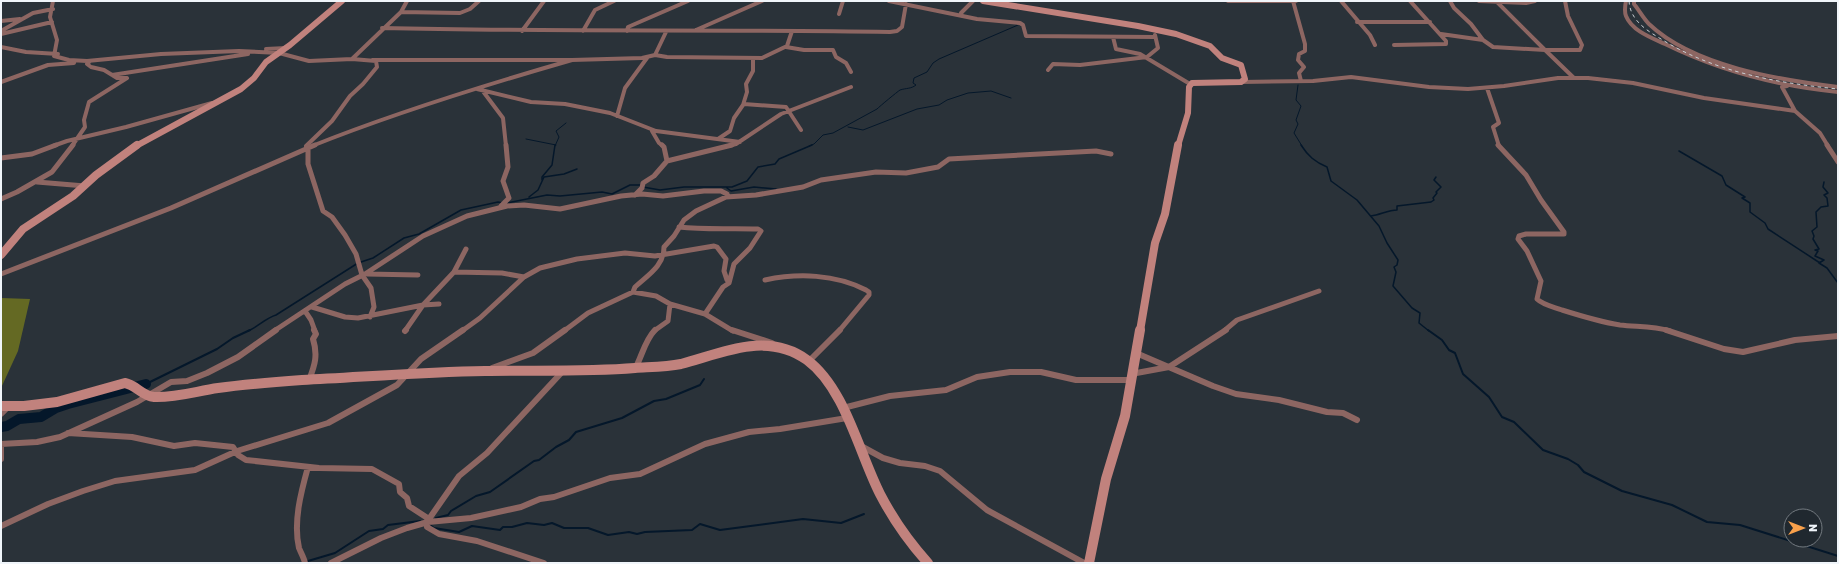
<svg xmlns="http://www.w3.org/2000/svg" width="1839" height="564" viewBox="0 0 1839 564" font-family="Rubik,sans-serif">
	<rect width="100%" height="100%" fill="#2a3239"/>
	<!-- forest -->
	<path fill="#646923" d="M1 298 30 299 18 351 1 388Z"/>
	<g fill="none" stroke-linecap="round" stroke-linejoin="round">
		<!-- stream-far2 -->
		<path stroke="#04172a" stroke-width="1" d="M1298 85 1296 100 1301 106 1296 120 1298 124 1294 133 1302 146
			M848 127 863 130 917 109 939 105 947 100 968 93 991 91 1011 98
			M526 139 556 145
			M555 146 559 137 556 131 566 123
			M809 146 814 144 823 135 833 133 877 109C880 106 897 92 900 90 906 88 911 89 916 85L913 83 914 78 927 72 933 63 939 59 1018 25"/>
		<!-- stream-far1 -->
		<path stroke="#04172a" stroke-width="1.5" d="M1301 145C1308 156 1315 162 1327 167L1331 181 1357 200 1379 226 1387 243 1398 260 1397 265 1394 267 1396 272 1393 286 1412 308 1420 313 1419 323 1429 331
			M1679 151 1722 176 1726 185 1745 197 1742 198 1750 203V212L1765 223 1768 229 1820 263
			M542 180V177L552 165 555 145
			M1824 182 1823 187 1828 193 1824 195 1827 198 1828 206 1821 207 1816 212 1817 227 1812 231 1814 236 1813 239 1819 249 1815 250 1818 251 1815 256 1824 260 1819 263 1827 268 1838 283
			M643 187 660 190 684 187H732L747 181 758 167 775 164 779 159 812 145
			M727 188 731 191 754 187 776 189
			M529 197 538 190 544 177 564 174 577 169
			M507 203 547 195 560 196 602 192 612 194 630 185H640
			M1371 216C1380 215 1388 210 1397 210V206L1431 202 1434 200 1433 198 1437 193 1436 192 1441 187 1434 180 1436 177
			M248 331C259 326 266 318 276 315L358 263 373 258 404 238 419 234 461 210 498 202 503 203"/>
		<!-- stream -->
		<path stroke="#04172a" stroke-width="2" d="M1428 330 1442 340 1449 350 1455 353 1463 374 1489 397 1502 417 1514 422 1543 450 1568 459 1578 465 1584 472 1622 491 1672 505 1707 522 1740 525 1838 556
			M146 384 217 349 233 338 250 330
			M436 518 448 515 451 511 476 496 490 492 534 461 539 460 556 447 569 440 576 432 622 418 654 401 666 399 700 385 704 379
			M430 525 434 528 459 532 472 526 500 530 503 527H512L527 523 544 525 552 523 564 528H588L608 535 629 532 637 534 645 532 692 530 700 524 720 530 803 519 841 523 864 514
			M308 561 335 553 369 531 383 529 388 525 420 521"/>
		<!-- river -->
		<path stroke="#04172a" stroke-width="10" d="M1 427 7 426 19 419 41 417 56 408 68 404 146 384"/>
		<!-- street-far2 -->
		<path stroke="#8d6662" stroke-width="4" d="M53 1 50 17 57 40 54 56 69 60 87 61 161 54 239 51 279 53 309 61 352 59 376 61 377 67 363 84 350 96 332 121 306 146
			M889 1 977 19 1020 23 1023 25 1026 36 1155 37
			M1228 1H1296
			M1293 1 1305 44V51L1299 54 1298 60 1304 67 1299 73 1301 81
			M1341 1 1370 35 1375 45
			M1479 1 1526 3 1535 1
			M1626 1C1625 6 1624 11 1626 16 1632 31 1652 38 1665 44 1720 71 1777 86 1838 92
			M1634 1V4C1639 10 1643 18 1649 24 1693 66 1779 80 1838 87
			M401 12 460 13 470 9 479 1
			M839 14 843 1
			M962 16 961 13 973 1
			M1 21 20 19
			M1357 22H1430
			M382 28C551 32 721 29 890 32L897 31 902 27 906 4
			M696 30 762 1
			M1 31 33 13 53 9
			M522 31 544 1
			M583 31 595 10 614 1
			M627 31 628 27 688 1
			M1 34 52 22
			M1441 34 1483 40 1471 24 1454 8 1450 1
			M1113 37 1116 49 1140 54 1190 84
			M1483 40 1493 47 1545 50 1496 1
			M1394 45 1446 44V41L1410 1
			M1 47 26 52 58 54
			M786 47 804 50H833L836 57 846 63 851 72
			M266 49 286 48
			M1545 50H1580L1582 45 1568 16 1565 1
			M1545 50 1574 78
			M655 55 666 32
			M352 59 401 12 407 1
			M373 60H572L642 58 655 55 667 57 762 58 787 46 792 31
			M1048 70 1053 64 1080 65 1147 57 1158 48 1155 35
			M112 75 248 54
			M1 82 48 65 74 63
			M1241 82 1313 81 1351 77 1429 87 1468 89 1504 86 1558 78H1588L1633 83 1704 98 1795 111
			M1787 86 1782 87 1795 111 1820 133 1828 146
			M1487 88 1499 123 1493 127 1499 146
			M477 89 531 102 565 104 610 113 656 131 740 142
			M482 90 503 118 506 146
			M744 104 786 107 801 130
			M617 116 625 88 647 58
			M652 131 659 143 663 146
			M718 139 730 131 734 118 743 105 747 92 746 84 753 71V58
			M53 146 67 141 126 127 212 103
			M72 146 85 127 84 120 89 102 127 78H117L104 70 91 67 87 64 90 61
			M312 146C397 112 485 85 572 60
			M728 146 736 144 781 114 851 87"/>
		<!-- street-far1 -->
		<path stroke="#8d6662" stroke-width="5" d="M1498 145 1526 175 1541 200 1564 232V234H1526L1519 236 1518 239 1527 251 1541 281 1537 299C1543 305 1554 307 1562 310 1581 316 1601 322 1620 325 1637 327 1653 326 1670 331
			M1827 145 1838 162
			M308 148V164L323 211 332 217 345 235 356 254 362 275 371 288 374 307 370 317
			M1 158 32 154 56 145
			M667 161 732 145
			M37 182 85 186
			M635 195 642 188 643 183 654 176 667 161 664 147 662 145
			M1 199 17 192 52 172 73 145
			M501 206 509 198 503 181 508 167 506 145
			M679 227C705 230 731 228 758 229L761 231 750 248 734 264 729 283 723 287 705 314
			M454 272 502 273 524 277
			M1 274 171 208 315 145
			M367 274 418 275
			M765 280C798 273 835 274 866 290L869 292V295L839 331
			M312 307 345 317 358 318 423 305 439 304
			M305 311 311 320 315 331
			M274 331 345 284 365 274 423 236 467 216 507 206 524 205 560 209 621 196 642 194 663 196 704 191H721L727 194 726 197
			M405 331 423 305 454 272 466 249
			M462 331 480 318 524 277 540 268 577 259 625 253 655 256 714 246 717 247 726 259 724 271 727 280 729 281
			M564 331 588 313 633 292
			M654 331 668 321 670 304
			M733 331 705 314 670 304 656 296 633 292 635 287C648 275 664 266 664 247L674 236 684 220 696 211 726 197 756 195 803 187 821 180 876 172 906 173 938 167 949 159 1096 151 1111 154
			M1224 331 1237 320 1319 291"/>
		<!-- street -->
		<path stroke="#8d6662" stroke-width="6" d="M732 330 772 343
			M1666 330 1724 349 1743 352 1795 340 1838 336
			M405 331 406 330
			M1136 353 1213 386 1236 394 1279 400 1327 412 1343 413 1357 420
			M809 361 840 330
			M492 368 533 353 565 330
			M635 369C642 356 645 340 655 330
			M1131 374 1169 367 1226 330
			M309 380C315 365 318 355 313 339L316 334 314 330
			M843 408 890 396 946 390 977 377 1010 372H1041L1076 380H1130
			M1 414 8 407
			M68 433 132 437 174 446 195 443 233 447 238 455 246 460 319 468 372 469 399 484 400 492 407 498 409 506 429 519
			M1 444 37 442 60 437 137 402 171 382 187 381 207 373 238 357 276 330
			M1 444V459
			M861 446 883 458 900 463 925 466 940 471 987 510 1084 563
			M1 526 48 504 83 491 115 481 195 470 237 451 328 423 397 385 421 359 463 330
			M305 563C304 558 301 553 299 548 293 522 301 492 308 467
			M331 563 381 538 407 528 428 522 471 518 521 507 540 499 554 497 610 478 640 474 705 444 749 432 780 429 847 418
			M544 563 477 541 439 534 427 527 429 519 459 476 487 453 563 371"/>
		<!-- secondary-far2 -->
		<path stroke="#c1827d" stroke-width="6" d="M983 1 1138 26 1176 34 1210 46 1222 58 1241 65 1245 79 1241 82 1192 83 1189 87 1188 113 1178 146
			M136 146 241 89 254 78 266 62 290 45 342 1"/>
		<!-- secondary-far1 -->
		<path stroke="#c1827d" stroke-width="8" d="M1 255 23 229 73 196 96 175 137 145
			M1140 331 1155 243 1165 214 1178 145"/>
		<!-- secondary -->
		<path stroke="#c1827d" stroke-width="10" d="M1 406H24L57 402 125 383C136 385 142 396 154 397 175 398 197 391 218 388 246 384 274 382 302 380 363 377 424 372 485 371 535 370 585 372 635 368 650 367 666 367 681 364 723 353 767 331 807 360 845 388 859 453 880 494 893 519 909 542 928 563
			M1089 563 1106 479 1125 416 1140 330"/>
		<!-- rail -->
		<path stroke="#c9cfd4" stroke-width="1" stroke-dasharray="3.5 3.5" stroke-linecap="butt" d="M1629 1C1630 20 1646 30 1661 39 1714 72 1777 83 1838 89"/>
	</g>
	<!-- border -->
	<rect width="1839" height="564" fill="none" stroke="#f0f5fa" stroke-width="4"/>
	<!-- north arrow -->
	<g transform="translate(1803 528) rotate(90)"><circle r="19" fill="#20282f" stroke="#737a80"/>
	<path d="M0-3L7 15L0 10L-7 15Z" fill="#f8a04b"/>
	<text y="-6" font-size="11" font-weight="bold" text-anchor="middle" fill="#f0f5fa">N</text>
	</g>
</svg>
